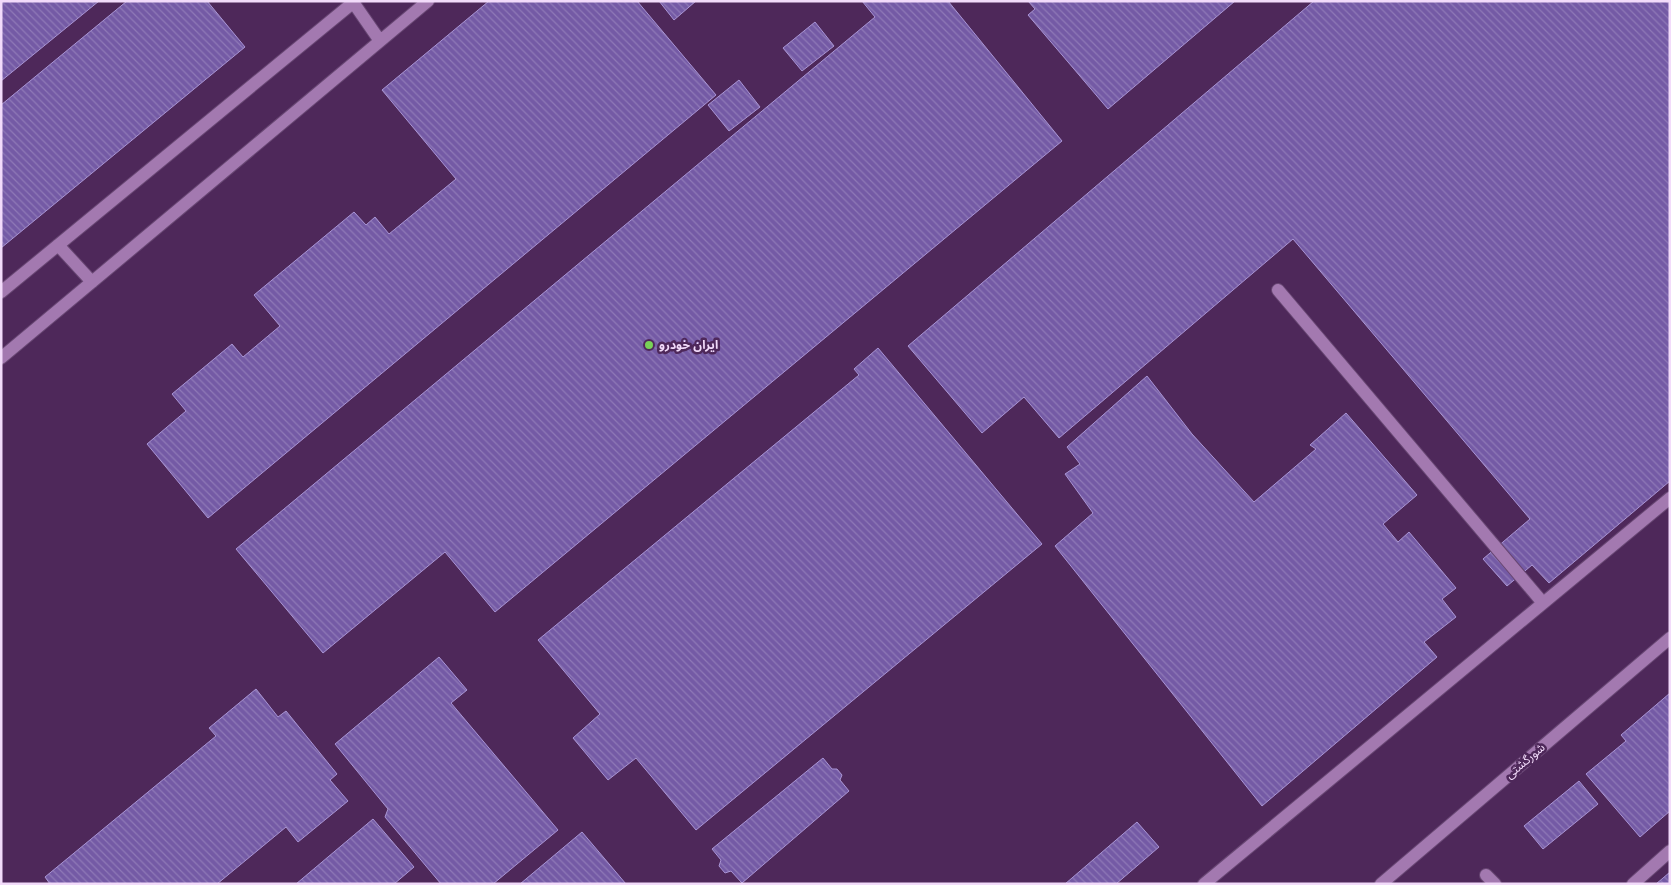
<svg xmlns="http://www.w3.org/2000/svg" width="1671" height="885" viewBox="0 0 1671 885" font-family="'Work Sans','Noto Sans Arabic',sans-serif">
	<defs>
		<pattern id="building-back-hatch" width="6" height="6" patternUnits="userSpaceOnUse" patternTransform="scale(1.25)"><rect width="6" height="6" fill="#745aa5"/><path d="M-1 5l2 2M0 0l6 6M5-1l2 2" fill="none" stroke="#8f79b7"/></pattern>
	</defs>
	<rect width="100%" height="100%" fill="#4e285a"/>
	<!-- building -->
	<path fill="url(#building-back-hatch)" stroke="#a995d5" d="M1 1H99L1 81Z
		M127 1H207L245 47 1 248V105Z
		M489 1H637L716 95 208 518 147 444 186 411 172 394 232 344 243 357 280 326 254 295 354 212 366 225 375 217 389 234 456 179 382 90Z
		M659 1H696L674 20Z
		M862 1H948L1062 141 495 612 445 552 323 653 236 549 875 17Z
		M1028 1H1235L1108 109 1028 15 1035 9Z
		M1314 1H1670V481L1549 583 1532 565 1507 586 1483 559 1530 519 1293 239 1059 438 1024 397 982 433 908 346Z
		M815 22 834 46 802 71 783 48Z
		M739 80 760 107 729 131 708 105Z
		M878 348 1042 544 696 830 636 758 608 780 573 738 600 714 538 640 859 375 854 369Z
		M1147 376 1192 434 1254 502 1316 449 1310 445 1346 413 1417 495 1383 524 1398 542 1409 532 1456 588 1442 599 1456 617 1424 642 1437 657 1262 806 1055 546 1093 513 1065 474 1080 464 1067 447Z
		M439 657 467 690 451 703 558 830 493 884H441L385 817 388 809 335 744Z
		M256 689 278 717 286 711 337 774 330 780 348 801 298 842 286 827 217 884H50L45 877 216 736 209 728Z
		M1670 693V811L1640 837 1586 774 1626 741 1621 735Z
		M823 758 832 769H837L842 775 840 780 849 791 742 883 731 871 725 873 719 866 721 860 712 849Z
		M1579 781 1598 804 1543 849 1524 826Z
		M373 819 414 867 394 884H296Z
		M1137 822 1159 847 1116 884H1065Z
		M582 832 626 884H520Z
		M1670 872V884H1656Z"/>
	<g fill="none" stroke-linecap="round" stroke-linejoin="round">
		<!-- minor casing -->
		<g stroke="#684773" stroke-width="14">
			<path id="minor" d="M353 2 380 41
				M58 245 92 282
				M1278 290 1543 603
				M1 292 355 1
				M1 358 428 1
				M1486 875 1495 884
				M1204 884 1670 498
				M1381 884 1670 638
				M1633 884 1670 851"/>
		</g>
		<!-- minor -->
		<use href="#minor" stroke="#a379b0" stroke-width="12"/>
	</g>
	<!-- markers -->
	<circle fill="#79d158" stroke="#4e285a" stroke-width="2" cx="649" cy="345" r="5"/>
	<g text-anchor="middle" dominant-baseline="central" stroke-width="5" stroke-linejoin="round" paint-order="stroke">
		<!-- poi labels -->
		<g font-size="12" font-weight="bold" fill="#f2dbfa" stroke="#4e285a" text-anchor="start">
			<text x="659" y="345">ایران خودرو</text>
		</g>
		<!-- street labels -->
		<g font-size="12" fill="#f2dbfa" stroke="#4e285a">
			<text transform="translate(1525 761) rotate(-40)">شورگشتی</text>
		</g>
	</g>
	<!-- border -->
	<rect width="1671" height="885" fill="none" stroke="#f2dbfa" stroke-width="5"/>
</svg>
